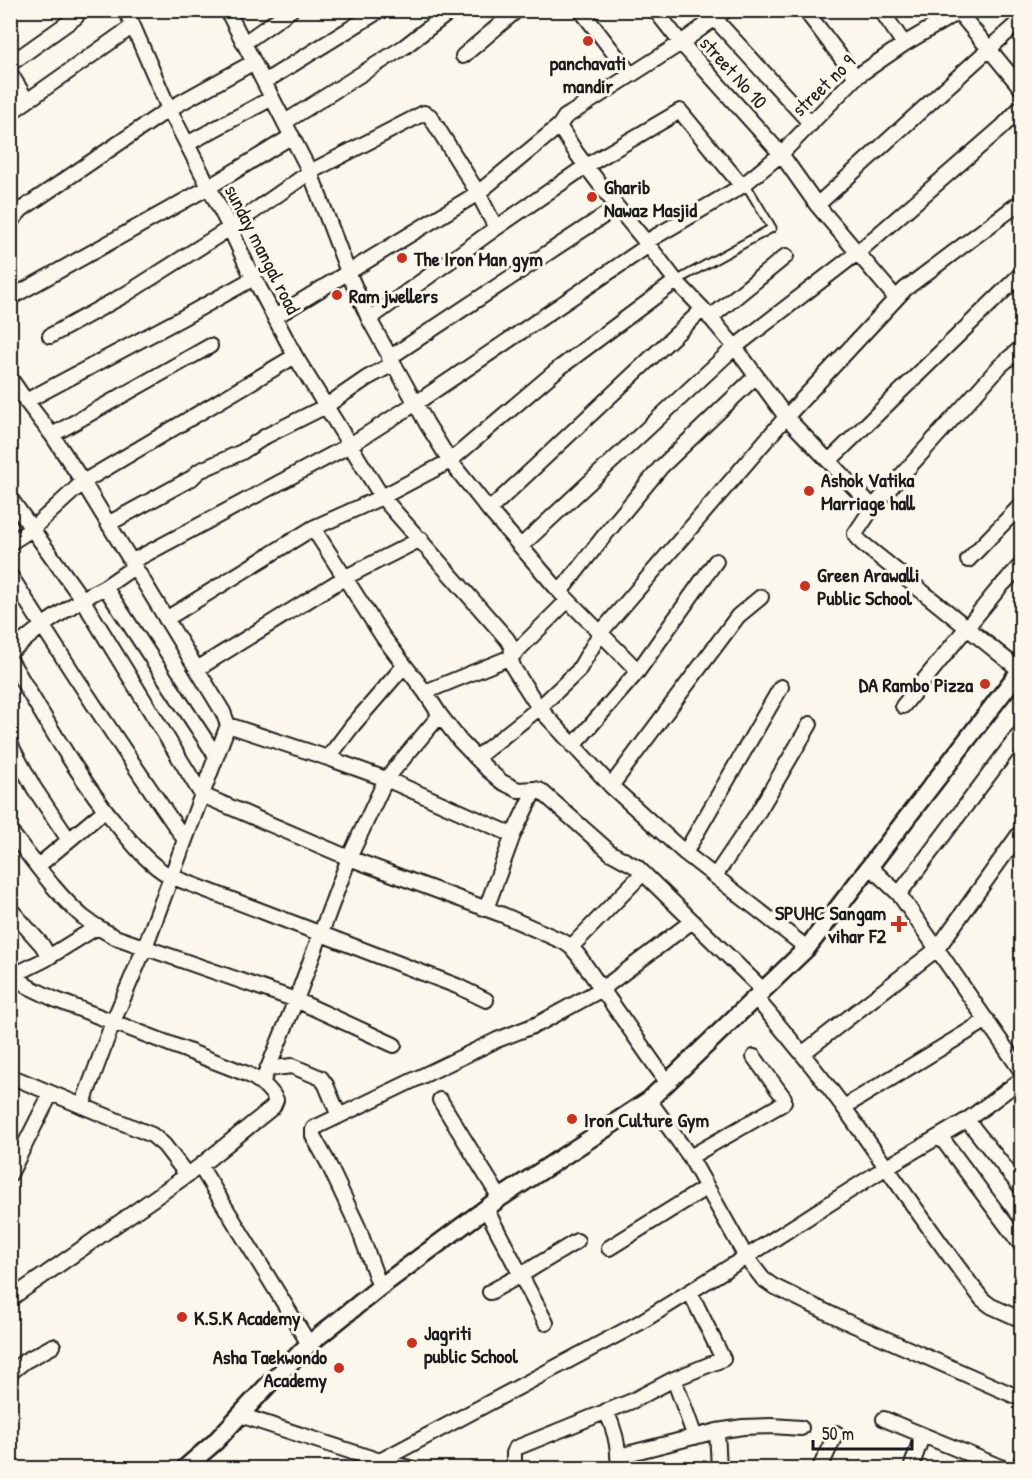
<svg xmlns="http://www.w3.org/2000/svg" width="1032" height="1479" viewBox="0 0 1032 1479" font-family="'Patrick Hand',sans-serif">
	<rect width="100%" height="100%" fill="#fbf7ec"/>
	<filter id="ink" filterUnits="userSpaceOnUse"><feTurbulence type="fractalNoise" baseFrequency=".0167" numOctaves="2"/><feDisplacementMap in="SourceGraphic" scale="12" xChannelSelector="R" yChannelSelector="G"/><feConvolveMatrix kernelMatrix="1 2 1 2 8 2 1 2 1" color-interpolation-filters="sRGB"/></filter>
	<g filter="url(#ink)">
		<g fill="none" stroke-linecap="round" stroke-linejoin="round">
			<!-- service casing -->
			<g stroke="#1c1c1c" stroke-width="11">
				<path id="service" d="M676 281 772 228 745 183"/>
			</g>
			<!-- minor casing -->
			<g stroke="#1c1c1c" stroke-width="18">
				<path id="minor" d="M126 10 169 109 230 228 249 270 254 278 295 356 382 497 313 528 166 619
					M227 10 310 172 348 272 369 319 427 424 450 461 382 497 507 639 512 647 511 661 514 669 539 708 611 786 685 853 807 948
					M655 10 681 43 781 154 817 205 896 298
					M726 10 681 43 570 114 565 117 559 126 577 154 617 207 646 242 676 281 703 309 735 347 786 417 873 507
					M805 10 856 77
					M881 10 904 44
					M957 10 1022 89
					M583 13 631 75
					M714 18 811 124
					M244 43 291 10
					M463 56 517 10
					M10 64 76 17
					M10 73 27 101
					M264 82 374 14 375 10
					M10 113 133 26
					M285 122 404 47 452 10
					M187 144 272 98
					M817 205 1022 19
					M10 222 22 209 169 109 254 62
					M646 242 742 186 781 154 856 77 904 44 958 12
					M10 298 209 187 292 136
					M275 317 478 193 559 126
					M710 318 786 256
					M369 319 496 228 586 166 680 111 742 186
					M50 336 126 294 230 228 310 172 424 113 430 116 478 193 496 228
					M1022 347 1000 366 873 507 855 534 857 538 862 543 1022 672
					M389 358 617 207
					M10 378 26 401 52 435 83 482 223 712 228 725 145 947 113 1022 82 1106
					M26 401 182 318 254 278
					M52 435 210 346
					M829 461 1022 273
					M10 498 82 599 202 795 349 858 503 915 564 942 571 947 578 955 667 1082
					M489 510 703 309
					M108 524 192 478 199 471 242 452 266 436 326 406 367 378 393 364
					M313 528 383 637 425 692 440 715 460 741 488 770 502 782 518 790 535 789 541 791 611 853 637 867 763 990
					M10 543 32 529 83 482 295 356
					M521 546 735 347 857 253 1002 127 1022 106
					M968 560 1022 504
					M131 562 350 445 416 403 649 245
					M10 575C67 665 125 753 185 840
					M1003 584 1022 564
					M105 587 216 756
					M560 592 608 531 661 467 756 376
					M10 652 42 626 82 599 105 587 134 567
					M10 660C44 716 76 775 118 826 134 845 148 864 170 876L457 986 486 1000
					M197 669 344 578 421 539
					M638 671 560 592 489 510 450 461 558 369 676 281
					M425 692 511 657 568 600
					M903 706 999 588
					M228 725 328 758 386 779 513 835
					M1022 731 899 894 1022 1072
					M10 744 34 788 69 840
					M573 746 638 671 716 561
					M328 758 353 725 404 666
					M476 758 539 708 578 671 601 632 786 417 905 289 1022 201
					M611 786 738 616 761 597
					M10 831C33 860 55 893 83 917 93 925 104 931 115 937L296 1000 394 1045
					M685 853 781 687
					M38 866 105 810
					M869 866 899 894
					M715 876 757 814 810 724
					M10 909 42 945 49 957
					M486 909 513 835 535 789
					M571 947 643 873
					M10 968 27 986 54 999 247 1074C259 1080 270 1088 276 1100L273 1107 200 1166 10 1299
					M10 977 44 960 97 927
					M755 997C786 1034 817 1070 845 1109 890 1172 934 1237 982 1299L991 1306 1022 1320
					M802 1054 937 949 1022 830
					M267 1069 292 1066 321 1078 326 1085 339 1116
					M10 1076 152 1135 164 1145 187 1175
					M262 1083 296 1000 349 858 386 779 440 715
					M440 1100 500 1198
					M649 1100 690 1157 746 1257 763 1279 773 1286 845 1321 1022 1399
					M844 1107 987 1020
					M967 1120 1022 1189
					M940 1136 1022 1246
					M690 1157 782 1104 784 1101V1098L754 1057
					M200 1166 309 1344
					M10 1174 51 1093
					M486 1209 546 1323
					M609 1248 707 1187
					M380 1287 358 1227 327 1161 313 1136V1130L314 1128 497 1040 538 1024 602 989 691 922
					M490 1292 521 1275 577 1241
					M10 1373 25 1361 53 1346
					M674 1379 695 1437
					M606 1411C615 1430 620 1448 618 1468
					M240 1415 380 1461 410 1468
					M884 1419 1003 1468
					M717 1431 719 1468
					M619 1456 717 1431 743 1427 772 1426 801 1428
					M380 1461 639 1323 746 1257 885 1168 967 1120 1022 1079
					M514 1468V1453L516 1448 632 1401 674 1379 723 1359 690 1292
					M820 1468 836 1433
					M911 1468 922 1436
					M1018 1468 1022 1460"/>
			</g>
			<!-- tertiary casing -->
			<g stroke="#1c1c1c" stroke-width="21">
				<path id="tertiary" d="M185 1468 215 1442 267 1386 309 1344 380 1287 500 1198 649 1100 807 948 1022 668"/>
			</g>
			<!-- service -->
			<use href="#service" stroke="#fbf7ec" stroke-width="7"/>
			<!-- minor -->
			<use href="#minor" stroke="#fbf7ec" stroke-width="14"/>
			<!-- tertiary -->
			<use href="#tertiary" stroke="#fbf7ec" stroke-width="16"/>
		</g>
	</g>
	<!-- markers -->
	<g fill="#c8321e" stroke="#fbf7ec" stroke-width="2">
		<circle cx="588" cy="41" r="6"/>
		<circle cx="592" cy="197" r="6"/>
		<circle cx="402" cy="258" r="6"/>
		<circle cx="337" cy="295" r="6"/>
		<circle cx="809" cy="491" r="6"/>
		<circle cx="805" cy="586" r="6"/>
		<circle cx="985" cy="684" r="6"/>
		<path d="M896 915h6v6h6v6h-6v6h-6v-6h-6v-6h6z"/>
		<circle cx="572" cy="1119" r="6"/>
		<circle cx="182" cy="1317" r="6"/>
		<circle cx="412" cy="1343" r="6"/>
		<circle cx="339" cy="1368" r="6"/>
	</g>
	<g text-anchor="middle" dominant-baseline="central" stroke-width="6" stroke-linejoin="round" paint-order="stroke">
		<!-- poi labels -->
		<g font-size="20" font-weight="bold" fill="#1c1c1c" stroke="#fbf7ec" text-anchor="start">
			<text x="588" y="62" text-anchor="middle">panchavati<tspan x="588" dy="23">mandir</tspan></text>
			<text x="604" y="186">Gharib<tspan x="604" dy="23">Nawaz Masjid</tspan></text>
			<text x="414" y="258">The Iron Man gym</text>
			<text x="349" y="295">Ram jwellers</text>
			<text x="821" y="479">Ashok Vatika<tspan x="821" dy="23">Marriage hall</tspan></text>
			<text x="817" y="574">Green Arawalli<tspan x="817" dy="23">Public School</tspan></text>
			<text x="973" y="684" text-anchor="end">DA Rambo Pizza</text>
			<text x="886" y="912" text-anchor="end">SPUHC Sangam<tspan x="886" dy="23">vihar F2</tspan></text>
			<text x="584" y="1119">Iron Culture Gym</text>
			<text x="194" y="1317">K.S.K Academy</text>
			<text x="424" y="1332">Jagriti<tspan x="424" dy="23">public School</tspan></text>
			<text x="327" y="1356" text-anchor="end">Asha Taekwondo<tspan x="327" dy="23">Academy</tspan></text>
		</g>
		<!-- street labels -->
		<g font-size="20" fill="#1c1c1c" stroke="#fbf7ec">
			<text transform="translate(734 72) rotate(48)">street No 10</text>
			<text transform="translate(823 85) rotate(-44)">street no 9</text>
			<text transform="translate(263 249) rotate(63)">sunday mangal road</text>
		</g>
	</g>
	<!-- margin -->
	<rect width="1032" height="1479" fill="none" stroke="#fbf7ec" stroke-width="36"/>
	<rect x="18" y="18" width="996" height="1443" fill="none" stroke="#1c1c1c" stroke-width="2" filter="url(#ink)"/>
	<!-- scale -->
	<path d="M813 1440v9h99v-9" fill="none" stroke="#1c1c1c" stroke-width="3"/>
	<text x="822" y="1440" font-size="18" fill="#1c1c1c" stroke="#fbf7ec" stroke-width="4.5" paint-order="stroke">50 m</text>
</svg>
